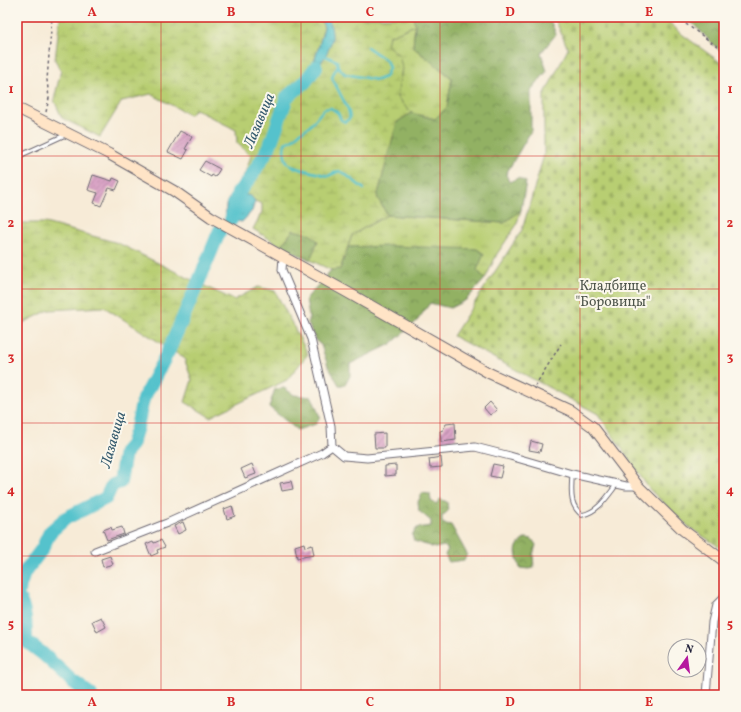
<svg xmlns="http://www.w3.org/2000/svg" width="741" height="712" viewBox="0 0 741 712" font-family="Vollkorn,serif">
	<defs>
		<pattern id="grass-tufts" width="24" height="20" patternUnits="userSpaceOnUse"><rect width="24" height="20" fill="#b8ce72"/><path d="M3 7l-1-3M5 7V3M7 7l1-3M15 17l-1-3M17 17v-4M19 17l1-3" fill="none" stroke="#9eb164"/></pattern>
		<pattern id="forest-crowns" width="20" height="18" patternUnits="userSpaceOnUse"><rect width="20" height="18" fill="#92b164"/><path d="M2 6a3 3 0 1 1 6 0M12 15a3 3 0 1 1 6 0" fill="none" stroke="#779054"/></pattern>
		<pattern id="wetland-marsh" width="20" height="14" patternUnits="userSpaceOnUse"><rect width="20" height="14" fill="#b8ce72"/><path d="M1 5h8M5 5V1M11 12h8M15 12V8" fill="none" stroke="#9eb164"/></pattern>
		<pattern id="cemetery-stones" width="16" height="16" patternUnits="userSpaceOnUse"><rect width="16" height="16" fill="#b8ce72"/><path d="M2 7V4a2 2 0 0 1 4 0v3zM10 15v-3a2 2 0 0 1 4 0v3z" fill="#9eb164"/></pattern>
		<pattern id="water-ripples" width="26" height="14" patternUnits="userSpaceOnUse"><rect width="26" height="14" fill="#55c2cc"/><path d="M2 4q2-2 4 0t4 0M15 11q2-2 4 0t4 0" fill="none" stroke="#4aa6b0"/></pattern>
		<pattern id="building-hatch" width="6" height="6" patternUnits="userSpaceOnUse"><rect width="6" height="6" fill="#daa4c6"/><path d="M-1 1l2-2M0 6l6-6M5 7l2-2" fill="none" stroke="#b085a2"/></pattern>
	</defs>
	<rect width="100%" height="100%" fill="#fbf7ec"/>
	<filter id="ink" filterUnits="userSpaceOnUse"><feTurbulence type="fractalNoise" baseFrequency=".025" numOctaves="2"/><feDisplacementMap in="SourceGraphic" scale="8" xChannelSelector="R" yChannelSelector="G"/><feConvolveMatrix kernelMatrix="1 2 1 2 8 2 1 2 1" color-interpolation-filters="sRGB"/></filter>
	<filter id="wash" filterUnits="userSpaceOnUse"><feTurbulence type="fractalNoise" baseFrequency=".012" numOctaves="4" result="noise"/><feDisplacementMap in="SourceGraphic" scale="16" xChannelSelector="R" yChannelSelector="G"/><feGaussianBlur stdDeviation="0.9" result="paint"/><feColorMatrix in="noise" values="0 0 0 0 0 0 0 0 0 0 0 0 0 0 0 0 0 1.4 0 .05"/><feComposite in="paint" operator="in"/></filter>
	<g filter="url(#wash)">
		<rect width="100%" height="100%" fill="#f7ebd7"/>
		<!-- grass -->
		<path fill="url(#grass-tufts)" stroke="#6d7856" d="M415 25 413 47 452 78 447 107 435 119 411 113 397 97 402 68 386 45 389 36Z
			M521 210 516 226 497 254 485 279 477 270 348 247 352 235 387 215 504 223Z"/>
		<!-- forest -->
		<path fill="url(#forest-crowns)" stroke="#5a6a50" d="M413 17H549L556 34 541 53 547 71 531 90V131L506 174 509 182 518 178 526 182 521 210 504 223 387 215 377 197 397 122 411 113 435 119 447 107 452 78 413 47 415 25Z
			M686 17H724V55Z
			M293 230 310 234 318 241 310 260 281 246Z
			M391 246 477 249 484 254 477 270 485 279 466 300 450 308 430 303 417 321 391 344 350 364V376L345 385H339L328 366 321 345 315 340 308 323 309 317 306 299 331 270 340 269 348 247Z
			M284 388 294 395 312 397 320 417 316 424 297 430 269 407 275 389Z
			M422 493 430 494 431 501 436 504 440 499 447 502 448 511 442 516V523L451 525 467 554 464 560 449 562 445 555 448 549 444 546 435 548 414 541 412 535 417 528 431 526V521L419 511 418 502Z
			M526 538 532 539 536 545 533 555 534 568 529 569 520 568C516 555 512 546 526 538Z"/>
		<!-- wetland -->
		<path fill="url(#wetland-marsh)" stroke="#6d7856" d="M60 17H320L324 27 319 46 314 62 302 77 326 54 332 38 328 17H413L415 25 389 36 387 45 399 55 402 68 397 97 411 113 397 122 377 197 387 215 352 235 340 269 331 270 310 260 318 241 310 234 293 230 281 246 253 229 262 212V204L255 201 250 196 238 193 232 195 245 173 251 156 237 143 236 130 195 109 190 115 151 94 122 101 100 137 62 118 54 100 61 70 55 60Z
			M17 223H45L118 243 198 283 234 300 258 287 275 291 308 354 287 380 210 417 185 402 192 380 184 358 104 307 49 310 21 324 17 394Z"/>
		<!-- cemetery -->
		<path fill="url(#cemetery-stones)" stroke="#6d7856" d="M554 17H663L683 35 724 65V550L689 527 650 490 598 414 453 336 522 230 544 155V95L568 49Z"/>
		<!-- water -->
		<path fill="url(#water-ripples)" stroke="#3c7284" d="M320 17H328C330 23 333 32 332 39 329 55 316 70 305 82L302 77 314 62 319 46 324 27Z
			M238 193 251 196 255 201 252 211 242 222 231 220 226 215C225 204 226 197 238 193Z"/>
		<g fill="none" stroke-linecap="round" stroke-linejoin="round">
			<!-- stream -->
			<path stroke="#55c2cc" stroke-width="2.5" d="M323 55 337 61 338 67 334 72 332 78 348 109 350 118 345 122 341 120 338 113 331 108 324 109 309 127 302 131 292 140 285 143C283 150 284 161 291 166 300 170 318 173 328 176L339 171 345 174 364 189
				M338 67 345 74 377 80 385 77 389 68 386 60 367 47"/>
			<!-- river -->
			<path stroke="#55c2cc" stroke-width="14" d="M231 220 238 193 248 181 269 148 287 97 305 82 316 67
				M91 695 72 681 43 654 26 641C26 625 26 609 17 595L24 573 42 549 50 532 66 518 106 498 112 485 120 482 125 452 131 445 137 427 143 399 169 350 198 283 220 230"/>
		</g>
		<g id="blocks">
			<!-- building -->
			<path fill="url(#building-hatch)" d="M180 131 192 137 185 149 188 150 183 159 168 152Z
				M205 161 220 169 215 177 212 175 211 177 199 170Z
				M93 175 112 181 113 178 120 181 116 190 109 188 101 206 94 203 98 193 88 190Z
				M490 402 497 410 490 415 484 408Z
				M455 423 456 440 441 442 440 431 443 430 446 424Z
				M385 433V448H375L374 434Z
				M531 441 542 444 540 452 529 450Z
				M441 457 442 467 430 468 429 459Z
				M252 464 256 474 245 478 241 469Z
				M493 464 503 466 500 478 490 476Z
				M396 465V475L385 476V466Z
				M291 481 293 489 282 491 280 483Z
				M232 506 235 516 227 519 224 509Z
				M183 522 186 530 178 534 174 526Z
				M111 527 112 530 122 527 124 534 107 540 103 530Z
				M161 540 165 547 157 550 158 553 151 556 146 544 153 541 154 543Z
				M304 543 305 547 312 545 314 555 297 558 295 546Z
				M110 556 113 564 103 567 101 559Z
				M101 617 106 627 97 632 92 621Z"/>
		</g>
	</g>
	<g filter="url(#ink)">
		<use href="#blocks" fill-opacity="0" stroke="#6d6872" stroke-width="1"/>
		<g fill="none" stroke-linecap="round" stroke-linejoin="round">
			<!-- lane casing -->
			<g stroke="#6d6872" stroke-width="5.5">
				<path id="lane" d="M17 157 65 135
					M572 474C572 490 568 504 582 515 598 512 607 497 617 484"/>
			</g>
			<!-- street casing -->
			<g stroke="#6d6872" stroke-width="9">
				<path id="street" d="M283 257 282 270 311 339 331 426 332 446
					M95 551 167 523 322 453 332 446 344 456 367 458 475 447 510 456 572 474 626 486H638
					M706 695 712 622 716 605 724 597"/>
			</g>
			<!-- secondary casing -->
			<g stroke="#6d6872" stroke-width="12">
				<path id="secondary" d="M17 108 109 154 174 191 211 217 345 291 489 373 571 411 593 427 638 486 683 530 724 561"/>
			</g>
			<!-- path -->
			<path stroke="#6d6872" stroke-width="1.5" stroke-dasharray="3 3" stroke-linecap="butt" d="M676 17 724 51
				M46 112 49 98 47 80 52 17
				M535 386 561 344"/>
			<!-- lane -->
			<use href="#lane" stroke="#fff" stroke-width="3.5"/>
			<!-- street -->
			<use href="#street" stroke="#fff" stroke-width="7"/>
			<!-- secondary -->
			<use href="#secondary" stroke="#ffe4c6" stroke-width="10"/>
		</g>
	</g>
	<!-- grid -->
	<path fill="none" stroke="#d62828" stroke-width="1" stroke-opacity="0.55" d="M161 17V695M301 17V695M440 17V695M580 17V695M17 156H724M17 289H724M17 423H724M17 556H724"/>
	<g text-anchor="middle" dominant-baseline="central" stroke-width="4" stroke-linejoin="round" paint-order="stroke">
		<!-- park labels -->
		<g font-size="14" fill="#4f564c" stroke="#fbf7ec">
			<text x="613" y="286">Кладбище<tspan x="613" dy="16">"Боровицы"</tspan></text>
		</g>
		<!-- water labels -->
		<g font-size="15" font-style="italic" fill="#345a6e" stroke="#fbf7ec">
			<text transform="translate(260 121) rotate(-67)">Лазавица</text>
			<text transform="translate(114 440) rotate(-74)">Лазавица</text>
		</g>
	</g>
	<!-- margin -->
	<rect width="741" height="712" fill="none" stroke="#fbf7ec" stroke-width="44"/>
	<!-- north arrow -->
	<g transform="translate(687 658) rotate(14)"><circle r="19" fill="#fbf7ec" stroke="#a4a2a5"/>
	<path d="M0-3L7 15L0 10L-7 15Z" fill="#b5179e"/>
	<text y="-6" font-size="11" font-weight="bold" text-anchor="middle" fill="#22223b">N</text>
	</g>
	<rect x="22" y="22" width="697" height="668" fill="none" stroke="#d62828" stroke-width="1.5"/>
	<g font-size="13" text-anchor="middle" font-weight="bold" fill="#d62828">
		<text x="92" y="16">A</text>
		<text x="231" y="16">B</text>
		<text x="370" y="16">C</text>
		<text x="510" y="16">D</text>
		<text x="649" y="16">E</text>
		<text x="11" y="93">1</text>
		<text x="730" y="93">1</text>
		<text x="11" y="227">2</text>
		<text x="730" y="227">2</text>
		<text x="11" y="361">3</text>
		<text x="730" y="361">3</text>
		<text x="11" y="494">4</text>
		<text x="730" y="494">4</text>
		<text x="11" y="628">5</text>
		<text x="730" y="628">5</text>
		<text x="92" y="706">A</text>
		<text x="231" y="706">B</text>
		<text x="370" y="706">C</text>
		<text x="510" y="706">D</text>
		<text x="649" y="706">E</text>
	</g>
</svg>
